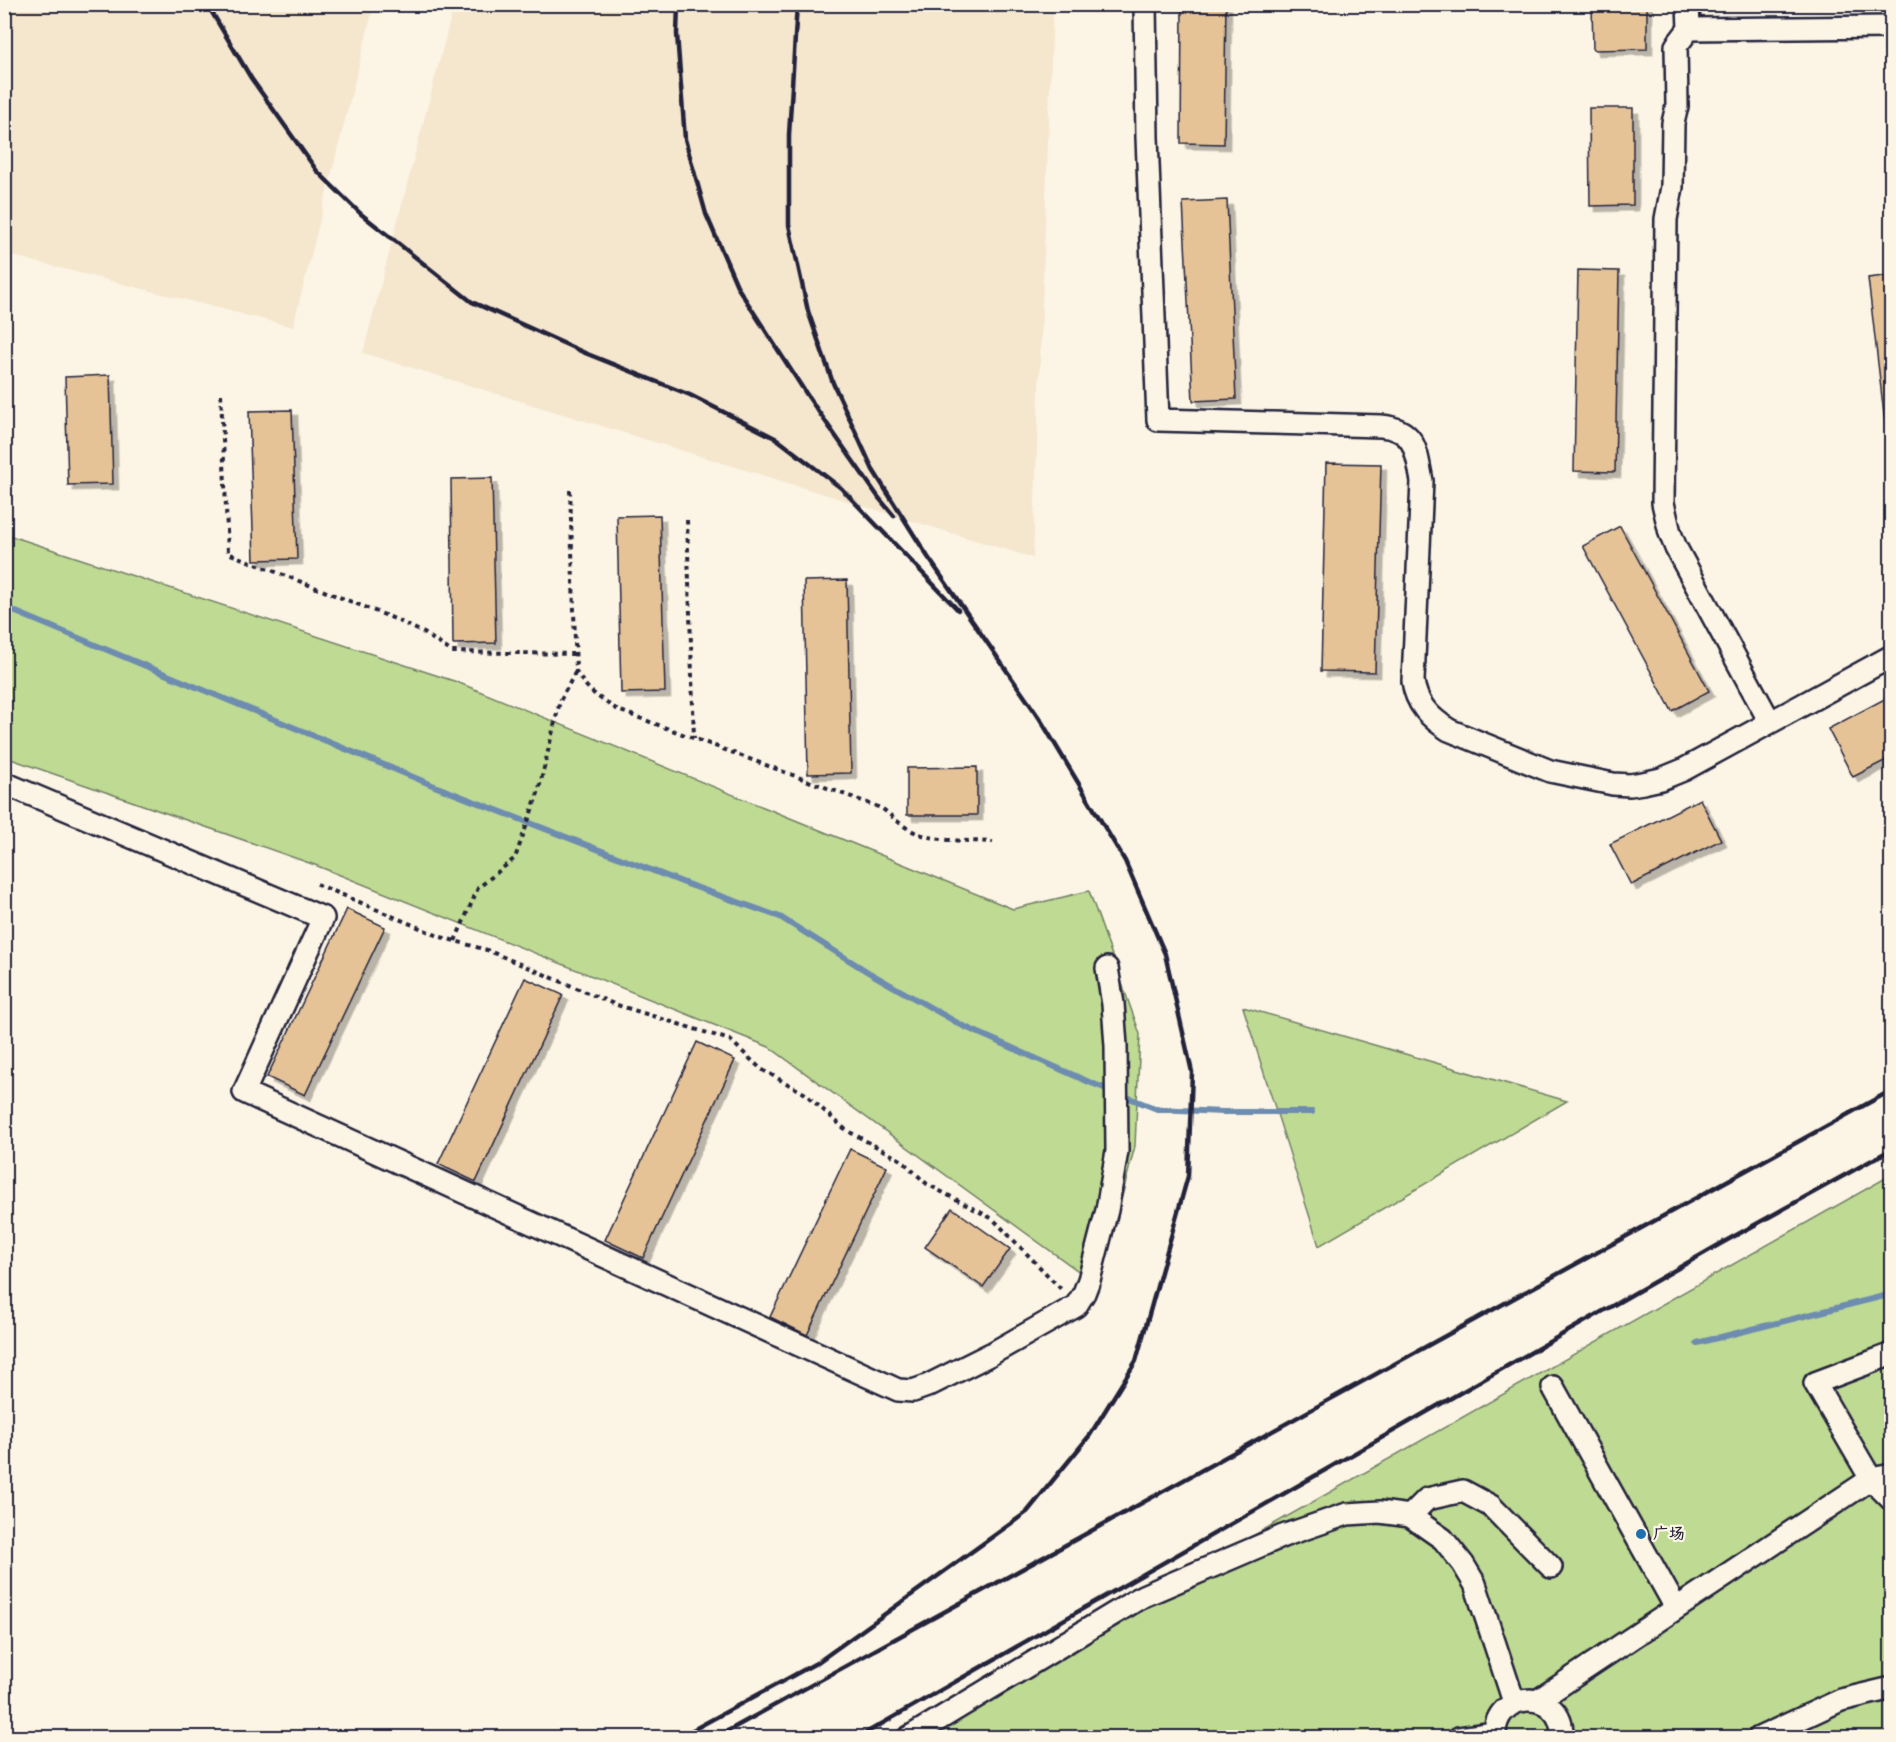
<svg xmlns="http://www.w3.org/2000/svg" width="1896" height="1742" viewBox="0 0 1896 1742" font-family="Kalam,'LXGW WenKai TC',sans-serif">
	<defs>
		<filter id="shadow"><feDropShadow dx="5.5" dy="5.5" stdDeviation="0" flood-color="#0004"/></filter>
	</defs>
	<rect width="100%" height="100%" fill="#fcf5e5"/>
	<filter id="ink" filterUnits="userSpaceOnUse"><feTurbulence type="fractalNoise" baseFrequency=".0167" numOctaves="2"/><feDisplacementMap in="SourceGraphic" scale="12" xChannelSelector="R" yChannelSelector="G"/><feConvolveMatrix kernelMatrix="1 2 1 2 8 2 1 2 1" color-interpolation-filters="sRGB"/></filter>
	<g filter="url(#ink)">
		<!-- built -->
		<path fill="#f5e6ce" d="M4 5H374L293 327 5 254Z
			M454 5H1053L1033 558 363 353Z"/>
		<!-- green -->
		<path fill="#bfda92" stroke="#707e66" stroke-width="1.5" d="M5 534 457 682 1013 909 1089 891 1140 1034 1135 1146 1099 1286 769 1047 315 865 5 757Z
			M1243 1007 1567 1101 1319 1246Z
			M1891 1175V1737H897Z"/>
		<g fill="none" stroke-linecap="round" stroke-linejoin="round">
			<!-- stream -->
			<path stroke="#6d8caf" stroke-width="6" d="M4 607 437 787 687 884 780 917 868 972 963 1026 1089 1082 1157 1109 1223 1112H1312
				M1697 1343 1892 1294"/>
		</g>
		<!-- building -->
		<path fill="#e5c397" stroke="#22223b" stroke-width="1.5" filter="url(#shadow)" d="M1182 4H1226L1224 144 1181 143Z
			M1592 4H1647V49L1593 50Z
			M1589 108H1633V205L1590 206Z
			M1227 200 1236 399 1193 401 1183 202Z
			M1578 270 1619 271 1615 472 1574 471Z
			M1892 275V483L1868 278Z
			M110 375 113 484 68 485 65 377Z
			M292 410 297 559 254 560 249 411Z
			M1326 463 1381 464 1375 672 1321 671Z
			M492 478 496 643 453 644 451 479Z
			M660 515 665 692 621 693 617 516Z
			M1620 526 1709 691 1672 711 1583 546Z
			M847 580 851 773 808 774 804 581Z
			M1892 695V757L1853 777 1828 729Z
			M977 767V815H907V768Z
			M1700 799 1721 840 1631 885 1610 844Z
			M347 909 385 927 305 1095 267 1077Z
			M525 978 563 995 476 1182 438 1164Z
			M697 1042 735 1060 643 1258 605 1240Z
			M850 1149 887 1167 807 1335 770 1317Z
			M952 1208 1010 1249 983 1287 925 1247Z"/>
		<g fill="none" stroke-linecap="round" stroke-linejoin="round">
			<!-- minor casing -->
			<g stroke="#22223b" stroke-width="26">
				<path id="minor" d="M1145 4 1147 137 1158 420 1381 426C1416 429 1416 451 1422 481L1413 681C1416 704 1430 718 1449 730L1550 771 1613 784 1630 785 1643 783 1661 779 1683 770 1892 656
					M1688 4 1689 29
					M1770 722 1676 548 1670 533 1663 503 1666 219 1672 187 1673 123 1677 106 1676 46 1689 29 1892 27
					M4 783 323 918 244 1092 898 1390 913 1391 927 1386 991 1354 1076 1306 1084 1293 1089 1280 1107 1210 1117 1151 1116 1046 1113 1004 1107 968
					M1892 1354 1815 1383 1871 1479 1892 1500
					M1553 1387 1676 1608
					M1410 1516 1427 1499 1463 1491 1491 1506 1551 1567
					M1537 1701 1871 1479 1892 1475
					M908 1738 1143 1596 1283 1536 1347 1514 1380 1512 1410 1516 1443 1539 1463 1564 1475 1584 1514 1702
					M1459 1738 1495 1733
					M1495 1738C1492 1688 1565 1687 1562 1738
					M1759 1738 1841 1700 1892 1688"/>
			</g>
			<!-- path -->
			<path stroke="#22223b" stroke-width="4" stroke-dasharray="4.5 4.5" stroke-linecap="butt" d="M221 394 228 553 395 619 424 633 452 652 575 654
				M570 490 576 671C586 690 600 699 618 710L881 808C890 814 897 822 907 828 931 843 965 840 993 842
				M687 520 694 738
				M317 884 441 937 487 950 614 1004 730 1040 761 1069 804 1093 846 1130 901 1160 927 1184 993 1219 1063 1291
				M455 941 478 888 515 858 538 793 560 701 576 671"/>
			<!-- minor -->
			<use href="#minor" stroke="#fcf5e5" stroke-width="21"/>
			<!-- rail -->
			<path stroke="#22223b" stroke-width="4.5" d="M207 4 251 78 317 171 361 214 472 302 585 353 690 395 777 439 841 488 958 610
				M678 4 677 34 685 139 706 214 738 288 809 398 879 498 894 516
				M678 1738 818 1662 1027 1512 1090 1435 1136 1361 1188 1176 1192 1072 1165 954 1125 861 1040 719 928 557 873 470 833 383 808 311 789 225V135L797 4
				M715 1738 1892 1090
				M857 1738 1722 1243 1892 1149"/>
		</g>
	</g>
	<!-- markers -->
	<circle fill="#1f6fb2" stroke="#fcf5e5" stroke-width="2" cx="1641" cy="1534" r="6"/>
	<g text-anchor="middle" dominant-baseline="central" stroke-width="4.5" stroke-linejoin="round" paint-order="stroke">
		<!-- poi labels -->
		<g font-size="16" font-weight="bold" fill="#22223b" stroke="#fcf5e5" text-anchor="start">
			<text x="1653" y="1534">广场</text>
		</g>
	</g>
	<!-- margin -->
	<rect width="1896" height="1742" fill="none" stroke="#fcf5e5" stroke-width="24"/>
	<rect x="12" y="12" width="1872" height="1718" fill="none" stroke="#22223b" stroke-width="2" filter="url(#ink)"/>
</svg>
